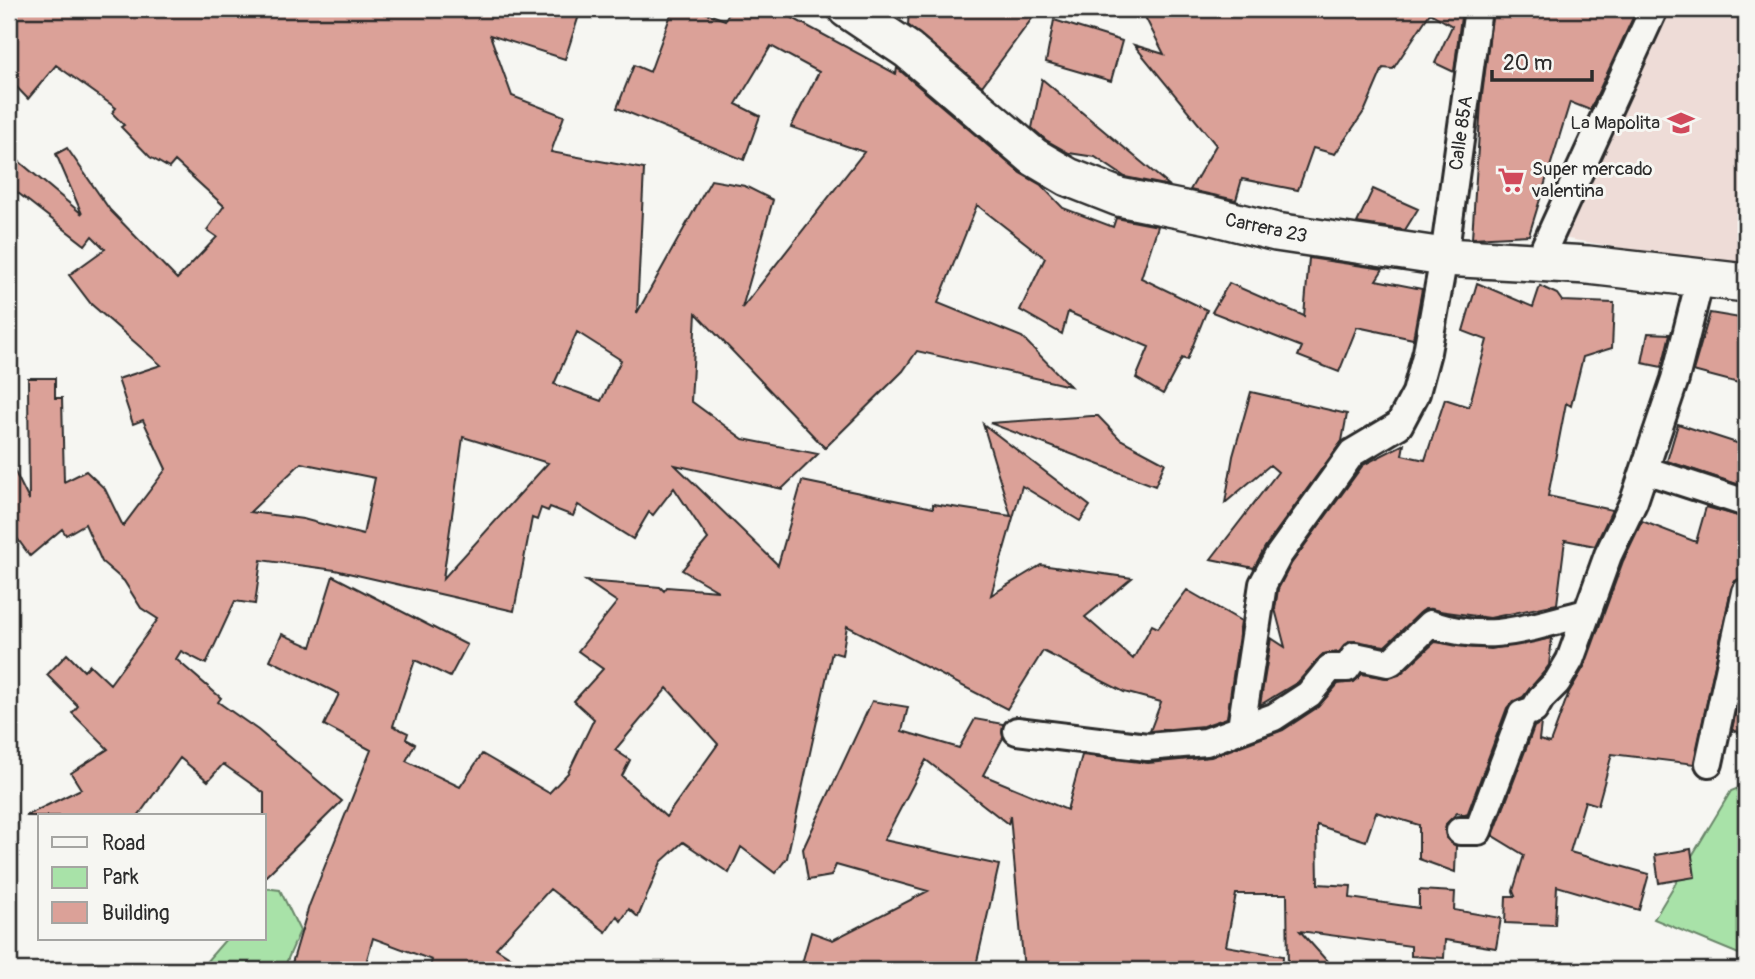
<svg xmlns="http://www.w3.org/2000/svg" width="1755" height="979" viewBox="0 0 1755 979" font-family="Pangolin,sans-serif">
	<rect width="100%" height="100%" fill="#f6f6f2"/>
	<filter id="ink" filterUnits="userSpaceOnUse"><feTurbulence type="fractalNoise" baseFrequency=".0143" numOctaves="2"/><feDisplacementMap in="SourceGraphic" scale="14" xChannelSelector="R" yChannelSelector="G"/><feConvolveMatrix kernelMatrix="1 2 1 2 8 2 1 2 1" color-interpolation-filters="sRGB"/></filter>
	<g filter="url(#ink)">
		<!-- built -->
		<path fill="#eedcd7" d="M1669 9H1746V269L1562 238Z"/>
		<!-- green -->
		<path fill="#a8e2a8" stroke="#6a866a" stroke-width="2" d="M1746 785V957L1654 919 1731 791Z
			M264 888 280 890 300 931 283 970H199L226 939H264Z"/>
		<!-- building -->
		<path fill="#dba198" stroke="#2b2b2b" stroke-width="2" fill-rule="evenodd" d="M9 9H581L565 59 490 35 512 96 564 116 551 152 644 169 637 313 711 180 745 186 773 200 742 308 864 152 791 127 819 72 771 46 736 104 760 116 744 160 617 108 634 65 650 72 673 9H695L725 20 731 9H776L896 74 897 68 1020 173 1041 185 1063 208 1113 227 1116 218 1158 226 1141 278 1207 310 1187 360 1182 358 1163 394 1136 378 1149 347 1068 312 1062 334 1020 310 1045 258 977 205 938 303 1022 337 1070 386 917 351 903 371 825 448 696 313 691 401 743 439 818 454 782 489 675 465 778 565 802 481 933 508V504L1011 516 983 424 1090 506 1080 521 1022 486 991 595 1041 565 1132 578 1085 617 1133 659 1152 625 1158 628 1187 590 1241 621 1227 718 1203 726 1150 731 1161 702 1124 692 1043 651 1007 709 847 626 842 655 832 652 787 858 775 873 741 847 729 873 683 842 661 862 638 917 629 909 621 921 617 916 606 932 550 889 496 948 530 970H429L432 960 373 938 364 970H290L309 906 371 750 324 725 339 694 270 660 282 634 311 647 333 576 467 645 450 677 415 660 393 726 408 733 406 739 415 744 406 761 460 787 482 754 549 793 568 773 594 719 574 701 603 669 578 651 617 602 586 581 660 587 664 591 667 587 718 591 682 570 708 539 674 488 653 515 649 512 633 539 578 505 573 516 550 507 548 511 541 508 537 520 532 518 514 611 335 570 261 560 255 604 235 601 206 664 181 651 176 659 221 698 218 702 258 730 342 801 264 878V793L223 764 208 781 180 758 138 816H25L81 789 71 773 108 749 72 713 78 706 47 675 67 654 84 671 90 665 110 684 158 619 141 608 124 581 102 562 85 524 66 535 62 529 30 556 9 527V460L29 500 28 378H55V398H62L64 482 86 471 105 489 123 526 166 469 143 420 133 424 118 379 161 365 91 304 69 275 105 249 92 236 85 245 9 186V153L82 214 56 154 67 148 110 210 177 279 217 237 207 230 224 206 175 161 169 168 150 157 121 127 124 125 112 113 116 108 56 65 28 99 9 79ZM577 332 621 360 601 401 554 384ZM463 437 548 463 443 579ZM301 463 375 478 363 535 303 519 250 512ZM667 688 718 744 666 817 622 776 630 760 615 750Z
			M909 9H1039L982 86 908 25Z
			M1141 9H1462L1454 72 1435 63 1452 26 1430 13 1393 69 1383 68 1365 110 1335 154 1313 148 1298 190 1242 179 1236 200 1190 190 1216 145 1134 45 1164 54Z
			M1493 9H1637L1590 110 1570 102 1529 235 1472 238 1481 103Z
			M1054 20 1122 41 1111 81 1046 62Z
			M1042 79 1133 155 1170 186 1125 177 1095 157 1069 153 1046 140 1032 128Z
			M1373 189 1418 209 1405 230 1357 223Z
			M1309 258 1383 269 1376 280 1422 289 1413 339 1357 327 1339 372 1298 356 1302 347 1212 312 1229 283 1304 316Z
			M1477 283 1533 307 1540 286 1557 294 1562 301 1614 303 1612 348 1583 357 1571 406 1566 403 1548 496 1612 510 1595 546 1565 540 1557 604 1490 618 1425 609 1385 646 1350 641 1339 652 1323 654 1298 682 1260 705 1271 638 1285 647 1275 609 1278 589 1291 564 1363 465 1404 444 1402 455 1425 460 1445 399 1469 407 1487 340 1463 331Z
			M1710 313 1746 319V385L1693 371Z
			M1648 333 1670 334 1662 367 1642 363Z
			M1251 392 1347 414 1342 441 1265 547 1254 568 1211 559 1278 472 1270 465 1225 503 1233 456Z
			M1092 416H1098L1120 439 1165 463 1155 486 990 423Z
			M1678 424 1746 446V487L1667 461Z
			M1706 507 1746 518V577L1735 581 1731 589 1694 764 1612 754 1598 805 1585 801 1570 852 1649 874 1639 910 1557 886 1555 925 1505 923 1506 896H1515L1513 891 1524 855 1493 836 1534 727 1541 723 1539 740 1550 743 1569 692 1585 665 1623 561 1642 521 1696 542Z
			M1552 638 1549 665 1544 672 1523 697 1512 702 1507 708 1467 815 1457 813 1446 824V838L1456 846 1455 872 1419 859V825L1376 812 1366 841 1317 825 1318 884 1351 886 1350 898 1419 908V890L1455 892 1454 910 1501 918 1496 948 1445 940 1444 958 1411 956V946L1300 931 1335 970H1288L1287 894H1236L1226 946 1283 956 1282 970H1182L1125 966V970H1024L1010 816 1008 824 926 760 884 840 999 865 975 970H800L811 932 833 940 928 891 836 865 831 876 808 880 803 849 872 701 908 707 902 731 959 748 975 719 1003 724V738L983 775 1067 810 1082 755 1148 763 1211 757 1283 730 1318 707 1338 684 1354 682 1362 674 1386 678 1399 675 1435 642 1491 649Z
			M1746 665V735L1733 730 1731 734Z
			M1691 849 1695 877 1659 883 1655 855Z"/>
		<g fill="none" stroke-linecap="round" stroke-linejoin="round">
			<!-- street casing -->
			<g stroke="#2b2b2b" stroke-width="32">
				<path id="street" d="M1538 262 1654 9
					M1645 470 1746 503
					M1241 728 1263 584 1278 556 1352 453 1399 425 1416 393 1427 352 1444 257 1478 9
					M1017 731 1147 747 1206 742 1274 717 1309 694 1330 668H1347L1355 656 1388 663 1392 661 1430 624C1492 644 1526 628 1586 613
					M1709 763 1746 592
					M1460 831H1478L1522 714 1534 710 1541 698 1557 682 1570 660 1608 555 1634 501 1675 379 1701 276"/>
			</g>
			<!-- secondary casing -->
			<g stroke="#2b2b2b" stroke-width="42">
				<path id="secondary" d="M847 9 908 50 1034 157 1068 177 1119 197 1209 215 1276 232 1444 257 1588 265 1746 283"/>
			</g>
			<!-- street -->
			<use href="#street" stroke="#f6f6f2" stroke-width="26"/>
			<!-- secondary -->
			<use href="#secondary" stroke="#f6f6f2" stroke-width="37"/>
		</g>
	</g>
	<!-- icons -->
	<defs>
		<g id="school-bare" transform="scale(2.1)"><path d="M0-5L7-2L0 1L-7-2ZM-4 1L0 2.5L4 1V4Q0 6-4 4Z" fill="#d1495b" stroke="#f6f6f2" stroke-width="2.5" paint-order="stroke"/></g>
		<g id="supermarket-bare" transform="scale(2.1)"><path d="M-6-5.5h2.5l.6 2H6L4.5 2H-2.5L-4.4-4H-6ZM-1.5 3.2a1.3 1.3 0 1 0 .1 0ZM3 3.2a1.3 1.3 0 1 0 .1 0Z" fill="#d1495b" stroke="#f6f6f2" stroke-width="2.5" paint-order="stroke"/></g>
	</defs>
	<g fill-rule="evenodd">
		<use href="#school-bare" x="1681" y="123"/>
		<use href="#supermarket-bare" x="1511" y="180"/>
	</g>
	<g text-anchor="middle" dominant-baseline="central" stroke-width="6" stroke-linejoin="round" paint-order="stroke">
		<!-- poi labels -->
		<g font-size="19" fill="#2b2b2b" stroke="#f6f6f2" text-anchor="end">
			<text x="1660" y="123">La Mapolita</text>
			<text x="1532" y="169" text-anchor="start">Super mercado<tspan x="1532" dy="22">valentina</tspan></text>
		</g>
		<!-- street labels -->
		<g font-size="19" fill="#2b2b2b" stroke="#f6f6f2">
			<text transform="translate(1461 133) rotate(-82)">Calle 85A</text>
			<text transform="translate(1266 228) rotate(12)">Carrera 23</text>
		</g>
	</g>
	<!-- margin -->
	<rect width="1755" height="979" fill="none" stroke="#f6f6f2" stroke-width="35"/>
	<rect x="18" y="18" width="1720" height="944" fill="none" stroke="#2b2b2b" stroke-width="2.5" filter="url(#ink)"/>
	<!-- legend -->
	<rect x="38" y="814" width="228" height="126" fill="#f6f6f2" stroke="#a5a5a2" stroke-width="2"/>
	<rect x="52" y="837" width="35" height="10" fill="#f6f6f2" stroke="#a5a5a2" stroke-width="2"/>
	<text x="102" y="850" font-size="21" fill="#2b2b2b">Road</text>
	<rect x="52" y="867" width="35" height="21" fill="#a8e2a8" stroke="#a5a5a2" stroke-width="2"/>
	<text x="102" y="884" font-size="21" fill="#2b2b2b">Park</text>
	<rect x="52" y="902" width="35" height="21" fill="#dba198" stroke="#a5a5a2" stroke-width="2"/>
	<text x="102" y="920" font-size="21" fill="#2b2b2b">Building</text>
	<!-- scale -->
	<path d="M1492 70v10h100v-10" fill="none" stroke="#2b2b2b" stroke-width="3.5"/>
	<text x="1503" y="70" font-size="21" fill="#2b2b2b" stroke="#f6f6f2" stroke-width="5" paint-order="stroke">20 m</text>
</svg>
